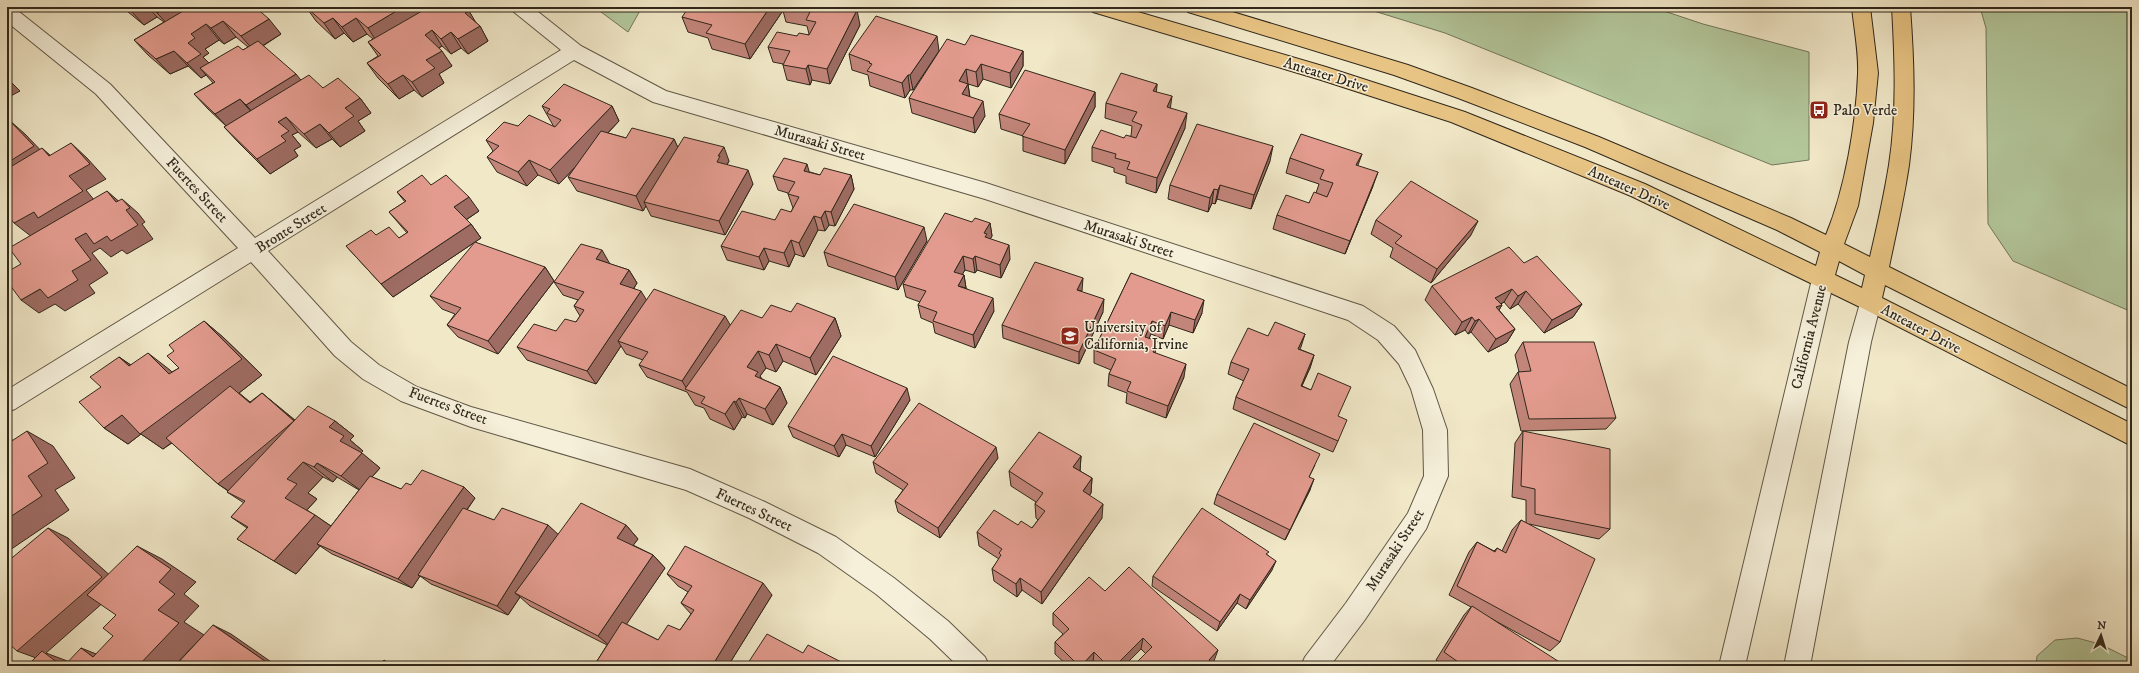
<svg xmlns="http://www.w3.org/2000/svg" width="2139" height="673" viewBox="0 0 2139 673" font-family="'IM FELL DW Pica',serif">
	<rect width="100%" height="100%" fill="#f1e8c8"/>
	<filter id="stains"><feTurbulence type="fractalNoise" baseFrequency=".005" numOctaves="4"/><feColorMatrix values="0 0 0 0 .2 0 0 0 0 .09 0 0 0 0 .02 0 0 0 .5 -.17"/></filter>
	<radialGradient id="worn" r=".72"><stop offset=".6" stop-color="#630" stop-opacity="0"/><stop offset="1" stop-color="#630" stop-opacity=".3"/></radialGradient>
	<!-- green -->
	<path fill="#b3c79b" stroke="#72775b" d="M610 7H642L628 32 601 12Z
		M1361 7H1652L1703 24 1809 52V160L1772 165 1445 33Z
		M1980 7H2132V312L2013 261 1988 224 1986 28Z
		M2077 638 2100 644 2132 660V666H2036L2037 656 2055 640Z"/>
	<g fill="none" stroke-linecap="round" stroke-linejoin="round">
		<!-- minor casing -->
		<g stroke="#605746" stroke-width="2">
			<path id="minor" d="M7 7H13L110 84 255 238 561 50 514 12 511 7H532L581 46 666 91 986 183 1363 306 1394 326 1415 350 1433 389 1447 430 1448 476 1426 529 1364 621 1330 666H1301L1305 657 1346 603 1408 513 1424 476 1423 430 1411 389 1399 364 1378 340 1348 320 985 199 653 102 574 60 268 251 351 342 379 365 417 387 471 407 690 469 765 502 836 537 894 578 948 621 985 657 989 666H958L930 639 876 594 818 553 749 518 686 490 471 427 401 401 363 379 335 356 251 262 15 409 7 412V390L238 248 96 94 7 22Z
				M1823 270 1831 273 1834 279 1745 666H1719L1812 279 1815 273Z
				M1870 293 1878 296 1881 302 1871 342 1810 666H1784L1849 342 1862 296Z"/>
		</g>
		<!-- major casing -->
		<g stroke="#30271b" stroke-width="2">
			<path id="major" d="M1090 7H1121L1326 67 1465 112 1645 184 1816 266 1820 252 1777 230 1585 147 1458 98 1394 75 1188 12 1185 7H1216L1408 65 1472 88 1599 137 1791 218 1826 235C1845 189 1856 125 1858 74 1859 52 1854 29 1852 7H1870L1878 73 1873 123 1858 206 1844 244 1870 257C1877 227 1884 196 1889 165 1897 113 1895 60 1892 7H1910C1914 60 1916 113 1909 165 1904 199 1896 233 1889 267L2132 389V410L1885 285 1882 298 2132 424V446L1862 308 1631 196 1451 122 1321 80 1093 12ZM1839 261 1865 275 1862 288 1835 275Z"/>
		</g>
		<!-- minor -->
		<use href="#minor" fill="#f6f0db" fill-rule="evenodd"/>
		<!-- major -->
		<use href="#major" fill="#e8c484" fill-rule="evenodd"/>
	</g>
	<!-- wall -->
	<path fill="#c2857a" stroke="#30271b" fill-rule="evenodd" d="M122 7H255L281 34 263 46 301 81 323 88 360 98 371 113 358 121 365 131 340 147 332 139 316 148 298 132 292 135 301 146 294 150 298 156 270 174 238 142 224 127 226 126 208 109 194 94 213 83 206 75 201 78 188 66 170 74 148 55 134 40 164 22 157 17 144 25ZM236 37 248 47 243 50 209 63 203 57 209 53 205 49 219 40 224 44Z
		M306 7H464L469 11 475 22 480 26 488 41 468 54 461 48 451 54 442 46 439 48 452 66 439 74 444 83 422 97 414 90 399 99 378 78 367 63 378 56 368 42 373 39 367 34 353 42 344 33 335 39 316 21Z
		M782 7H847L860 25 830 84 812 80 810 85 787 80 783 65V64L773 62 768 47 797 36 809 35V34L807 26 786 22Z
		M782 12 750 59 712 49 708 38 688 32 682 17Z
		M965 45 1023 51V66L1011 88 983 79 978 87 968 84 970 97 985 116 975 133 912 113 909 98Z
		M939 51 913 90H910L905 98 870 86 868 75 852 70 849 54Z
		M1157 84 1156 92 1171 108 1185 128 1156 193 1126 183V176L1114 172V168L1092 161V147L1131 136 1132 126 1105 118 1106 103Z
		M1095 92V107L1065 164 1023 151V136L1001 129 999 114Z
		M542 106H612L619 121 608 133 626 138 674 139 678 148 729 161 727 165 753 184 725 235 651 216 646 206 643 211 577 191 568 177 576 166 559 184 538 175 527 186 497 172 487 157 493 151 486 140 518 126 554 127Z
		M1290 158 1358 166 1373 186 1345 254 1273 229 1277 215 1309 203 1316 193 1319 184 1286 173Z
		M1270 161 1251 209 1217 199 1215 204 1212 203 1208 212 1168 199 1170 185Z
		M810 172 820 175H851L854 189 835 226 829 225 825 231 818 230 804 257 795 254 789 267 769 261 764 270 727 260 721 246 775 220 791 212 793 208 788 194V193L778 190 773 176Z
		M431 185 479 211 466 220 471 224 481 238 393 297 346 246 376 235 399 238 407 233 389 212 405 202 397 192Z
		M1376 220 1471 235 1431 283 1390 257 1393 248 1371 234Z
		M990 223 992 236 990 239 1010 259 1001 278 977 270 975 273 965 270 962 274 964 275 966 288 994 311 975 348 935 333 933 323 921 318 918 305 920 302 906 297 903 284Z
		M927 241 898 290 828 266 824 252Z
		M1524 263 1582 304 1573 317 1544 333 1518 304 1510 309 1504 302 1501 304 1502 305 1499 310 1515 329 1507 342 1488 352 1471 332 1468 334 1465 330 1455 335 1425 300 1432 286Z
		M610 264 629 270 637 283 634 288 646 300 730 325 791 312 835 318 841 336 816 375 783 361 776 372 766 368 760 376 762 379 780 387 787 403 773 425 747 414 745 418 742 417 734 430 710 419 704 408 695 405 687 392 647 377 639 365 643 360 626 354 621 346 596 384 527 360 517 347 556 331 576 322 580 316 574 306 578 300 563 295 554 282Z
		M545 267 554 281 498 354 458 337 447 325 455 314 442 309 430 296Z
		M1131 273 1202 313 1193 333 1169 325 1163 339 1151 334 1149 338 1155 353 1184 377 1166 418 1126 403 1127 393 1108 386 1109 374 1111 370 1094 363V350Z
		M1082 292 1103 312 1079 364 1003 338 1002 325Z
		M204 321 224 338 262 375 239 393 250 402 262 393 295 420 335 421 354 436 350 440 363 451 361 453 380 468 372 477 401 489 411 485 464 487 475 498 467 510 494 520 548 525 558 535 626 525 638 539 633 545 653 555 665 568 626 624 658 640 680 630 691 614 681 603 688 592 678 586 667 574 772 595 728 666H603L597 661 607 645 530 606 520 597 508 615 431 584 420 576 412 588 332 554 320 546 296 574 237 539 247 528 231 517 244 503 227 492 228 491 218 484 172 443 163 449 141 434 128 444 104 428 101 387 119 357 131 365 170 370 172 372 179 368 174 351ZM323 477 333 482 337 477 359 490 331 526 307 510 317 499 308 493Z
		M1305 334 1299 349 1314 355 1310 368 1302 386 1311 390 1338 416V441L1333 452 1233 409 1236 397 1244 381 1228 374 1231 362 1268 336Z
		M1523 342 1616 418 1606 429 1521 431 1510 384 1518 372H1519L1515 355Z
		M910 400 875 457 846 445 839 457 793 437 788 426Z
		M1523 431 1610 529 1599 539 1529 524 1560 642 1550 651 1492 619 1559 666H1444L1436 660 1464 615 1471 607 1449 595 1469 552 1477 542 1494 551 1497 548 1502 551 1512 530 1521 520 1526 523V500L1512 497 1515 443Z
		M1081 456 1080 471 1092 478 1091 493 1089 496 1102 518 1042 604 1022 590 1017 597 994 581 992 569 999 559 979 546 977 532 1018 525 1032 528 1038 520 1036 518 1035 504 1036 502 1011 486 1009 471Z
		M998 458 940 538 898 512 895 501 903 490 876 473 873 462Z
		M1315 465 1309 477 1310 490 1285 540 1214 504 1217 494Z
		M1268 555 1272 570 1246 609 1237 603 1217 631 1152 586 1153 576Z
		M1105 591 1214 661 1212 663 1213 664 1212 666H1136L1137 662 1146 654 1141 649 1124 666H1096L1093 663 1090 666H1068L1055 654V642L1063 634 1053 625V613Z"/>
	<!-- shaded-wall -->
	<path fill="#9e6c63" stroke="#30271b" d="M134 7H148L157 17 144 25 130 10Z
		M167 7H206L171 28 157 13Z
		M403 7H439L378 44 368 28Z
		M770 7H780L782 12 750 59 745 44Z
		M857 10 860 25 830 84 827 69Z
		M469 11 478 26 465 13Z
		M333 18 344 33 335 39 324 23Z
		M356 18 367 34 353 42 342 27Z
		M269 19 281 34 254 51 241 36Z
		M223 21 236 37 224 44 211 28Z
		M206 24 219 40 205 49 209 53 203 57 215 69 200 68 206 75 201 78 187 63 188 43 191 34Z
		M480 26 488 41 468 54 458 39Z
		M432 30 442 46 435 50 425 35Z
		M451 32 461 48 451 54 441 39Z
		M937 36 939 51 913 90 910 75Z
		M174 51 188 66 170 74 156 59Z
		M442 51 452 66 439 74 444 83 422 97 412 82 426 60Z
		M1023 51V66L1011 88 1010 73Z
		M981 64 983 79 978 87 976 72Z
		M808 65 812 80 810 85 806 69Z
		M966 69 968 84 960 96 959 81Z
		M296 74 308 89 260 120 246 105Z
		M403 75 414 90 399 99 388 84Z
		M908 75 910 90 905 98 902 83Z
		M7 78 20 91 7 98Z
		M968 84 970 99 962 94Z
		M1157 84 1156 99 1153 91Z
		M1095 92V107L1065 164V150Z
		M1172 96 1170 111 1167 107Z
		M360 98 371 113 358 121 365 131 340 147 329 133 345 108Z
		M240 99 253 114 229 129 215 114Z
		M983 101 985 116 975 133 973 118Z
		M612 106 619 121 559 184 550 170Z
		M1187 113 1185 128 1156 193 1157 178Z
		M286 117 298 132 292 135 301 146 294 150 298 156 270 174 257 159 281 136 278 122Z
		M8 119 25 134 51 161 7 188Z
		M320 124 332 139 316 148 304 134Z
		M674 139 681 154 644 202 646 206 643 211 636 196Z
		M71 143 87 158 106 179 86 190 99 206 32 237 14 223 69 176Z
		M1273 146 1270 161 1251 209 1254 195Z
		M724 147 729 161 725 168 717 162 718 156Z
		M42 148 59 163 49 156Z
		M1362 154 1357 168 1356 165Z
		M529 160 538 175 527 186 518 172Z
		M807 164 811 178 804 171Z
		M748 170 753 184 725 235 719 221Z
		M1378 172 1373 186 1345 254 1350 241Z
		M851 175 854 189 835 226 831 212Z
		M1220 185 1217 199 1215 204 1218 190Z
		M1214 189 1212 203 1208 212 1210 198Z
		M107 191 123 205 122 199 138 213 145 222 142 224 153 239 127 254 122 250 111 257 100 248 92 253 108 273 89 285 95 293 65 311 55 304 39 313 21 300 72 271 75 239 116 202Z
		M469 197 479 211 464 221 454 207Z
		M825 211 829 225 825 231 821 218Z
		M814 216 818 230 804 257 799 243Z
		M1478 221 1471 235 1431 283 1437 269Z
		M990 223 992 236 988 243 984 233Z
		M471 224 481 238 393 297 381 284Z
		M924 227 927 241 898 290 895 277Z
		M791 240 795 254 789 267 784 253Z
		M1009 245 1010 259 1001 278 1000 265Z
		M764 248 769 261 764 270 759 257Z
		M602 250 610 264 596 259Z
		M963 256 965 270 956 285 954 272Z
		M975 256 977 270 975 273 973 259Z
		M545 267 554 281 498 354 488 341Z
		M629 270 637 283 628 297 620 284Z
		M964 275 966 288 958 286Z
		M1083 278 1082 291 1077 290Z
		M1512 289 1504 302 1488 311 1495 298Z
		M641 291 649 304 618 341 621 346 596 384 587 371Z
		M1526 291 1518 304 1510 309 1518 296Z
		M993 298 994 311 975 348 973 335Z
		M1104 299 1103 312 1079 364V352Z
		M1204 300 1202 313 1193 333 1195 320Z
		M1582 304 1573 317 1544 333 1552 320Z
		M1502 305 1494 318 1496 307Z
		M1171 312 1169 325 1163 339 1165 326Z
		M725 316 732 328 687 389 682 381Z
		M1472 317 1465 330 1455 335 1462 322Z
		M835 318 841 336 816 375 810 358Z
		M1479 319 1471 332 1468 334 1475 321Z
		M204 321 224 338 262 375 239 393 265 415 238 393 163 449 141 434 128 444 104 428 122 415 145 430Z
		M1152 321 1151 334 1144 350 1145 337Z
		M1515 329 1507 342 1488 352 1496 339Z
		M1305 334 1301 347 1294 361 1298 349Z
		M1157 341 1155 354 1153 352Z
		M776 344 783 361 776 372 769 355Z
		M758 351 766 368 760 376 766 388 747 367Z
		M148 353 170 370 191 391 169 374Z
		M1314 355 1310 368 1296 398 1301 386Z
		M119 357 142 373 129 366Z
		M1186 364 1184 377 1166 418 1168 406Z
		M780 387 787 403 773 425 765 409Z
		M907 388 910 400 875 457 871 446Z
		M262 393 308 432 235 495 218 484Z
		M739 398 747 414 745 418 736 402Z
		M734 401 742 417 734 430 725 414Z
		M335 421 354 436 350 440 363 451 358 456 340 441 329 427Z
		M27 431 53 446 75 478 55 490 69 510 7 552V519L28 476Z
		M842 434 846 445 839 457 834 446Z
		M7 437 26 448 7 445Z
		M996 447 998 458 940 538 938 528Z
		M362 453 380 468 360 490 341 476Z
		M1081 456 1080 471 1073 467Z
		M303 462 323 477 308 493 317 499 305 512 285 498 287 479Z
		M317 463 337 477 333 482 314 467Z
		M1092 478 1091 493 1082 506 1083 491Z
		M1314 479 1310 490 1285 540 1290 530Z
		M464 487 475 498 420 576 418 575 420 576 412 588 398 579Z
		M1103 504 1102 518 1042 604 1041 592Z
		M315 515 335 529 317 544 320 546 296 574 274 561Z
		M548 525 559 535 515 593 520 597 508 615 497 606Z
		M626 525 638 539 629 551 617 538Z
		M48 528 68 538 122 586 46 653 70 662 76 666H62L39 659 17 651Z
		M137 546 162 559 196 582 184 594 199 606 184 622 204 635 174 666H138L158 610 159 582Z
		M653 555 665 568 611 647 598 636Z
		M1276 561 1272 570 1246 609 1250 600Z
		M1020 578 1022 590 1017 597 1016 584Z
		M763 583 772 595 728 666H712Z
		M1240 594 1237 603 1217 631 1220 622Z
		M213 625 231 634 277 666H272Z
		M1143 638 1141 649 1124 666H1115Z
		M81 648 109 659 93 657Z
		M1218 650 1214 661 1209 666V660Z
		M1094 652 1093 663 1090 666H1081Z"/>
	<!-- building -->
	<path fill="#e29b8e" stroke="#30271b" d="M127 7H134L130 10Z
		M150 7H167L157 13Z
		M190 7H255L269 19 241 36 223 21 211 28 206 24 191 34 195 38 188 43 201 54 187 63 174 51 156 59 134 40Z
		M306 7H403L368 28 356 18 342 27 333 18 324 23Z
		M429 7H464L469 11 465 13 480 26 458 39 451 32 441 39 432 30 425 35 442 51 426 60 435 68 412 82 403 75 388 84 367 63 381 55 368 42Z
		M689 7H770L745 44 706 33 712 25 682 17Z
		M785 7H842L857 10 827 69 808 65 806 69 783 65 790 51 768 47 777 32 797 36 799 33 809 35 816 22 806 20 810 12Z
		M876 16 937 36 910 75H908L902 83 867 71 872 64 869 63 870 62 849 54Z
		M971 35 1023 51 1010 73 981 64 976 72 966 69 959 81 968 84 962 94 983 101 973 118 909 98 947 39 965 45Z
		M258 41 296 74 246 105 240 99 215 114 194 94 215 82 200 68 238 46 243 50Z
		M1025 70 1095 92 1065 150 1022 136 1030 124 999 114Z
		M1121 73 1157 84 1153 91 1172 96 1167 107 1187 113 1157 178 1127 169 1130 162 1115 158 1116 154 1092 147 1101 130 1124 138 1126 135 1136 138 1142 125 1132 121 1137 112 1106 103Z
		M309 75 323 88 338 78 360 98 345 108 354 116 329 133 320 124 304 134 286 117 278 122 289 131 281 136 286 141 257 159 224 127Z
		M564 84 612 106 550 170 529 160 518 172 487 157 499 146 486 140 504 122 518 126 529 115 555 127 561 120 547 113 550 109 542 106Z
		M8 119 34 146 7 163V120Z
		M1197 124 1273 146 1254 195 1220 185 1218 190 1214 189 1210 198 1170 185Z
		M632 128 674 139 636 196 568 177 601 131 626 138Z
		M1301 134 1362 154 1356 165 1378 172 1350 241 1277 215 1286 195 1309 203 1314 192 1327 197 1333 183 1320 179 1324 170 1290 158Z
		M684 137 724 147 718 156H720L717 162 748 170 719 221 644 202Z
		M71 143 90 164 69 176 83 191 38 218 34 212 14 223 7 215V169L42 148 49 156Z
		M784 158 807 164 804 171 820 175 824 168 851 175 831 212 825 211 821 218 814 216 799 243 791 240 784 253 764 248 759 257 721 246 742 211 775 220 781 209 791 212 799 197 788 194 795 182 773 176Z
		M422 175 431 185 446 175 469 197 454 207 471 224 381 284 346 246 371 230 376 235 389 227 399 238 408 232 389 212 406 201 397 192Z
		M1411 181 1478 221 1437 269 1395 243 1402 236 1376 220Z
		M107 191 116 202 122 199 130 208 126 210 138 225 111 241 107 236 94 244 86 233 75 239 91 260 72 271 78 280 48 298 40 289 21 300 7 281V272L21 264 9 248Z
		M854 204 924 227 895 277 824 252Z
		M945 213 972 222 975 218 990 223 984 233 987 234 985 237 1009 245 1000 265 975 256 973 259 963 256 954 272 964 275 958 286 993 298 973 335 933 321 937 312 918 305 926 291 903 284Z
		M475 242 545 267 488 341 447 325 461 308 430 296Z
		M581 244 602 250 596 259 629 270 620 284 641 291 587 371 517 347 534 324 556 331 565 319 576 322 584 310 574 306 584 292 554 282Z
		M1509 247 1524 263 1537 256 1582 304 1552 320 1526 291 1518 296 1512 289 1495 298 1502 305 1496 307 1515 329 1496 339 1479 319 1475 321 1472 317 1462 322 1432 286Z
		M1035 262 1083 278 1077 290 1104 299 1079 352 1002 325Z
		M1131 273 1204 300 1195 320 1171 312 1165 326 1152 321 1145 337 1157 341 1153 352 1186 364 1168 406 1127 391 1131 382 1109 374 1116 359 1094 350Z
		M654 289 725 316 682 381 639 365 648 352 618 341Z
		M797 303 835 318 810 358 776 344 769 355 758 351 747 367 758 372 755 376 780 387 765 409 739 398 736 402 734 401 725 414 701 403 705 397 685 389 741 310 762 318 771 305 791 312Z
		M204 321 242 359 140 434 122 415 104 428 79 402 101 387 90 377 119 357 129 366 148 353 169 374 179 368 167 356 174 351 169 345Z
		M1275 322 1305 334 1298 349 1314 355 1301 386 1311 390 1318 373 1351 387 1338 416 1347 420 1338 441 1236 397 1249 369 1231 362 1248 328 1268 336Z
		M1523 342H1594L1616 418 1529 419 1518 372 1531 371Z
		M833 356 907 388 871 446 842 434 834 446 788 426Z
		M230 386 250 403 262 393 294 421 218 484 166 438Z
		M919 403 996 447 938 528 895 501 908 484 873 462Z
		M308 406 335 421 329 427 344 436 340 441 362 453 341 476 317 463 314 467 303 462 287 479 297 484 285 498 315 515 274 561 237 539 248 527 231 517 245 501 227 492Z
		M1254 423 1320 454 1309 477 1314 479 1290 530 1217 494Z
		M27 431 48 463 28 476 42 496 7 519V444Z
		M1523 431 1610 449V529L1535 514V489L1521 486Z
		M1039 432 1081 456 1073 467 1092 478 1083 491 1103 504 1041 592 1020 578 1016 584 992 569 1001 555 999 553 1002 549 977 532 994 510 1018 525 1021 521 1032 528 1045 511 1035 504 1043 493 1009 471Z
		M422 470 464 487 398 579 317 544 370 476 401 489 406 483 411 485Z
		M581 503 626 525 617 538 653 555 598 636 515 593Z
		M463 508 494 520 502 508 548 525 497 606 418 575Z
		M1202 508 1269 552 1266 554 1276 561 1250 600 1240 594 1220 622 1153 576Z
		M1521 520 1595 559 1560 642 1457 586 1477 542 1495 552 1497 548 1506 553Z
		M48 528 102 577 17 651 7 642V562Z
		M137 546 171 569 159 582 175 594 158 610 179 623 138 666H64L81 648 93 657 113 636 103 628 116 615 87 595Z
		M685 546 763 583 712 666H606L597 661 622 622 658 640 668 625 680 630 694 610 681 603 692 586 667 574Z
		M1129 567 1218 650 1209 660 1213 664 1211 666H1141L1137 662 1152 647 1143 638 1115 666H1108L1094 652 1081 666H1079L1055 642 1069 629 1053 613 1089 577 1105 591Z
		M1472 606 1561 663 1559 666H1460L1461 664 1444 652Z
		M213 625 272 666H175Z
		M767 634 803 653 808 645 849 666H746Z
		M42 651 62 666H27Z
		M384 660 393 666H379Z
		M354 661 362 666H349Z"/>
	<!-- icons -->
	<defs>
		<g id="bus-square" transform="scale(1)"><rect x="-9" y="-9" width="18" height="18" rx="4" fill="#8f2418" stroke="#f6f0db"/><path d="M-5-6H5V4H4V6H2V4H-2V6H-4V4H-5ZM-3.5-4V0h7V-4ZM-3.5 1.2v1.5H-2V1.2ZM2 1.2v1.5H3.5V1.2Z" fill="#fff"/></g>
		<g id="university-square" transform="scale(1)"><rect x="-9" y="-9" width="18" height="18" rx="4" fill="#8f2418" stroke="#f6f0db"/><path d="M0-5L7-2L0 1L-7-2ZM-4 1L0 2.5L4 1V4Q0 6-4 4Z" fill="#fff"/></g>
	</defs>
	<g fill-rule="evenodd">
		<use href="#bus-square" x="1819" y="110"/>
		<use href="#university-square" x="1070" y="336"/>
	</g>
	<g text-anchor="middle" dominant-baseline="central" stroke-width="3" stroke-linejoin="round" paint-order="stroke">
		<!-- street labels -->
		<g font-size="15" fill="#30271b" stroke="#f6f0db">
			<text transform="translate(1326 75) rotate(17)">Anteater Drive</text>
			<text transform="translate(820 143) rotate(16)">Murasaki Street</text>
			<text transform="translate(1629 188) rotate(24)">Anteater Drive</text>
			<text transform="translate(197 190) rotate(47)">Fuertes Street</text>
			<text transform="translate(291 228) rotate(-32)">Bronte Street</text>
			<text transform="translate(1129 239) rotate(18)">Murasaki Street</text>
			<text transform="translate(1921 329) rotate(28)">Anteater Drive</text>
			<text transform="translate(1809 337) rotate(-76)">California Avenue</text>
			<text transform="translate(448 406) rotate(20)">Fuertes Street</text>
			<text transform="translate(754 510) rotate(25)">Fuertes Street</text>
			<text transform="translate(1395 550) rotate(-57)">Murasaki Street</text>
		</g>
		<!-- poi labels -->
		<g font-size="15" fill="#30271b" stroke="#f6f0db" text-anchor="start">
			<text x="1833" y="110">Palo Verde</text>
			<text x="1084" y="327">University of<tspan x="1084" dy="17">California, Irvine</tspan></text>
		</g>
	</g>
	<!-- margin -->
	<rect width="2139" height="673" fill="none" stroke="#f1e8c8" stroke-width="24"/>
	<rect x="8" y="8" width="2123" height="657" fill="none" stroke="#30271b" stroke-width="2"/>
	<rect x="12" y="12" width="2115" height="649" fill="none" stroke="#30271b"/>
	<!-- north arrow -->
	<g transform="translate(2101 635) rotate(4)" stroke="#f6f0db" stroke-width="3" paint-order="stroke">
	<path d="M0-3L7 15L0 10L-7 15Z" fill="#30271b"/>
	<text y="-6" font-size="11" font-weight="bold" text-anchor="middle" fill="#30271b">N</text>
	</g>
	<rect width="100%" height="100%" filter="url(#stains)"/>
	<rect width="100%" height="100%" fill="url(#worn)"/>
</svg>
